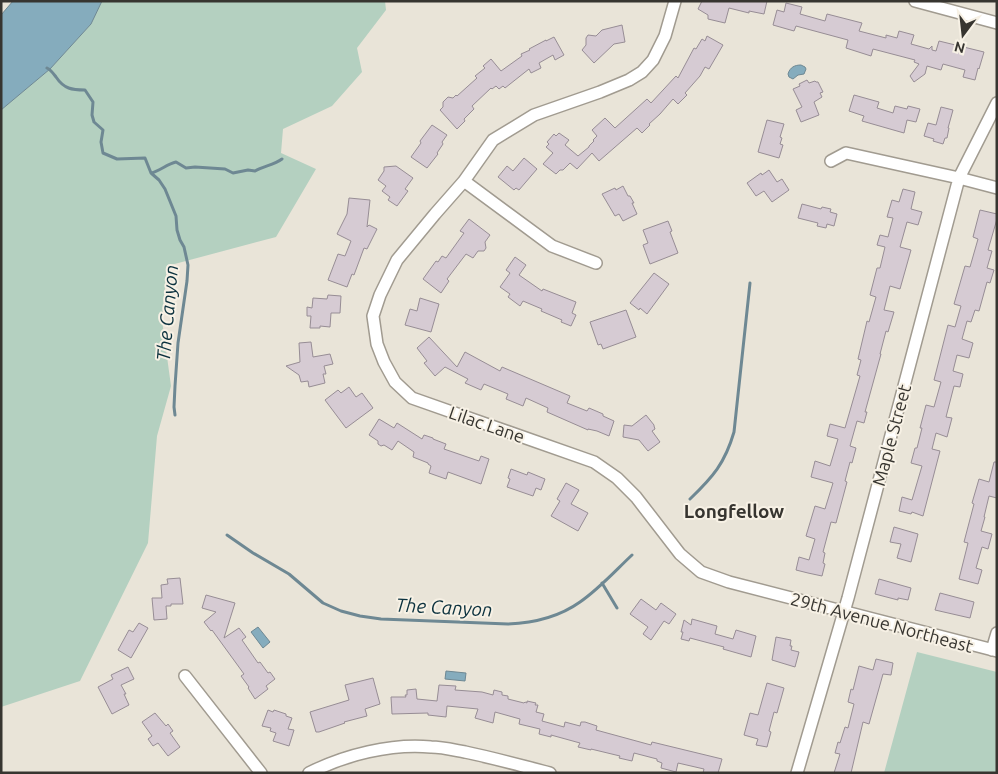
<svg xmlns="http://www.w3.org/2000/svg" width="998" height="774" viewBox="0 0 998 774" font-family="Ubuntu,sans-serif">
	<rect width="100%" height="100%" fill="#e9e4d8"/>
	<!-- green -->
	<path fill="#b4d0c0" d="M102 1H385L386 10 357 48 362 72 332 106 283 129 281 153 316 169 276 237 167 266 162 320 171 386 157 436 148 543 80 681 1 707V110L50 69 91 24Z
		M917 652 997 672V773H884Z"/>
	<!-- water -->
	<path fill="#85acbd" stroke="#6e8893" d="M13 1H102L91 24 50 69 1 110V15Z
		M801 65 805 67 806 69 804 74 798 75 793 79 789 77 788 74C790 67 795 65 801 65Z
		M258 627 270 642 263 648 251 632Z
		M446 671 466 673 465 681 445 679Z"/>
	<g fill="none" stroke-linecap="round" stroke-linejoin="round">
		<!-- stream -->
		<path stroke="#6e8893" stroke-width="3" d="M47 68C51 70 53 73 56 77 64 89 72 90 85 90L93 102 92 115 94 122 103 130 101 142 103 153 117 159 145 158 151 173 159 180 165 189 176 216 177 230 180 240 184 247 188 265 187 281 178 343 175 386 174 407 175 415
			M151 173C160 171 167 164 176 162L186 168 195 167 225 169 233 173 248 170 255 171C263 166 274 165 282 159
			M690 499C713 477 725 463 734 432L750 283
			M227 535 253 553 289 574 323 603 341 611 360 616 381 619 508 624C533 623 559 617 580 602 599 589 615 571 632 555
			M602 583 617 608"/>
	</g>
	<!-- building -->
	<path fill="#d6cbd3" stroke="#978d95" d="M702 1H767L764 14 749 11V13L729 8 725 23 708 19V15L698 9Z
		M786 3 802 7 800 14 825 21 827 14 862 23 859 31 886 38V35L897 38 899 31 914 35 911 44 929 49 932 46V50L936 51 939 41 984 52 979 69 978 68 975 80 963 77 965 70 943 64 941 70 927 66 925 74 914 82 910 76 919 64 914 62 915 60 873 49 871 56 846 48 848 40 796 26 794 31 773 25 777 10 784 12Z
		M622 25 625 42 614 44 594 63 582 50 586 45V38L588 35 596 36 602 30Z
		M707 36 723 45 709 69 705 67 700 76 685 93 687 95 678 104 673 99 660 114 649 124 650 125 642 133 637 128 599 161 592 153 577 169 570 163 563 170H560L556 174 543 164 553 153 546 147 549 144 547 142 554 134 556 136 559 133 569 140 565 145 578 156 589 147V146L594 141 593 140 597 136 592 130 605 118 615 128 647 99 651 103 676 76 678 78 694 48 696 49 702 39 705 41Z
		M554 37 564 55 555 60 553 55 539 63 541 68 531 73 529 69 505 88 503 86 499 89 496 86 492 89 491 88 472 106 474 109 464 119 465 121 457 129 440 110 443 107V102L448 97 453 98 456 95 457 96 477 78 475 76 485 68 483 66 491 59 501 71 522 56 521 54 530 50 529 49 546 40V41Z
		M807 80 809 83 815 81 816 82H818L823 92 820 93 822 97 814 102 819 115 801 122 796 110 802 107 793 89 800 86 799 84Z
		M854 95 879 102 877 108 893 113 895 106 907 109 908 106 920 109 916 122 907 120 904 133 862 121 864 116 849 111Z
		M941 107 953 110 948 128H949L947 138H945L943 144 933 141 934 139 924 136 928 123 936 125Z
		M767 120 784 124 780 137 782 138 780 144 783 145 779 158 758 152Z
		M432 125 447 135 442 142 443 144 437 153 438 154 427 168 411 157 421 143 420 141Z
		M524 158 537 169 519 190 516 188 514 190 498 177 507 166 513 171Z
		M396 166 413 178 405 189 408 191 397 206 388 200 390 197 382 191 386 186 378 180 384 171V167Z
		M769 170 777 182 782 179 789 190 772 202 764 191 756 196 747 183 761 173 762 175Z
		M623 186 628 196H630L634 203H632L637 214 623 221 619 214 615 216 602 194 615 188 616 190Z
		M903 189 915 192 911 209 922 212 918 225 907 222 900 247 911 250 900 289 890 286 884 310 894 312 888 332 886 331 880 354H881L865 412H867L864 423 857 421 850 446 856 448 852 463 850 462 845 481 847 482 836 523 831 522 823 552 825 553 823 563 825 564 822 576 808 573 796 570 799 557 809 560 815 539 806 536 815 506 825 509 833 483 811 477 815 461 830 466 838 439 827 436 830 424 845 428 860 376 857 375 861 360 858 359 867 321 869 322 876 297 870 295 877 268H880L885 247 877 245 880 235 888 237 893 218 887 217 892 200 899 202Z
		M349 198 370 200 367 227 369 225 377 229 367 249 364 248 354 275 352 274 347 287 328 280 338 254 345 256 351 241 337 234 347 214Z
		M802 204 821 209 822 207 831 209 830 212 837 214 834 226 827 224 826 228 817 226 818 223 798 218Z
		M980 210 997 214V219L988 250 992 251 987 268 994 270 990 283 987 282 979 311 975 310 971 322 967 321 962 339 973 343 969 358 957 355 953 371 963 374 960 387 954 386 946 417 952 418 947 437 936 433 932 449 940 451 923 516 912 512 911 514 899 511 902 497 912 500 922 466 911 463 915 448H917L922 428H920L926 405 934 407 941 382 934 380 948 325 955 327 961 306 954 304 965 266 970 267 978 239 973 237Z
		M469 219 490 235 485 242 486 248 484 251H478L473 258 466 254 447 279 449 281 441 293 423 279 436 261 438 262 442 256 446 258 464 233 460 231Z
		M668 221 672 231 670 232 678 253 650 264 643 245 648 243 643 230Z
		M515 257 526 265 519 275 542 291 543 289 576 302 572 313 576 315 571 326 561 322 562 320 541 311 542 309 523 301 520 306 508 297 510 294 500 287 510 273 506 270Z
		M654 273 669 284 647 314 640 308 639 310 630 303Z
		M328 295 341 296 340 313H331L330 327 320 326V328H310L311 316H307V307L312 308 313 298 327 299Z
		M420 298 439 304 431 332 405 325 410 309 417 311Z
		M626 310 636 337 603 349 601 344 598 345 590 322Z
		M429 337 457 367 465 352 500 371 502 367 570 396 567 403 587 411 589 408 603 414V416L614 421 609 436 597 431 588 429V430L547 412 548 408 526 398 523 406 506 399 508 394 484 384 481 390 465 383 468 379 445 367 435 376 424 363 427 361 417 348Z
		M311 342 313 357 330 354 333 364 324 366 326 374H323L325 383 309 387 308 381 301 382 299 375 286 366 300 362 299 343Z
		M349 387 356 397 362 393 373 408 346 428 325 400 338 390 341 393Z
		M646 415 654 425V426L655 429 652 431 660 442 648 451 639 440 623 437 624 425 632 426Z
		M379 419 394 428 397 423 422 439 424 435 433 438V439L446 444 444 449 479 461 481 456 489 459 481 484 448 472 446 479 429 473 431 466 428 464V463L413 457 414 452 398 441 392 450 384 445 381 446 378 444V441L369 435Z
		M994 462H997V498L989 496 984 517H985L981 531 992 534 988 549 982 547 976 568 982 570 978 584 959 579 968 543 964 542 974 504 972 503 979 479 989 482Z
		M511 469 527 475 528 472 545 479 541 490 536 488 533 496 507 487 510 479 508 478Z
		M566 483 579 490 571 504 588 513 578 531 551 516 560 501 557 499Z
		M894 527 918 534 911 562 897 558 901 544 890 542Z
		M180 578 183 604H171V606H166L167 619 154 620 152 598H162L161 585 168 584 167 579Z
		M879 579 911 588 908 600 898 598V600L875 594Z
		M940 593 974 602 970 618 935 610Z
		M206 595 235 603 224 638 239 628 246 637 242 640 258 663 260 662 268 673 270 672 275 679 266 686 268 689 255 699 248 688 249 687 241 676 244 674 212 630 211 631 204 622 216 612 202 608Z
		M641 599 656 610 661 603 676 614 669 624 664 621 651 640 643 634 648 627 630 614Z
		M692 619 717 626 715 634 733 639 736 630 756 636 751 657 723 649 724 647 690 638 689 641 681 639 683 632H681L684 620 691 625Z
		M139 623 148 628 131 658 118 650 129 630 133 632Z
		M776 637 791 640 790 646H792L791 650 799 652 795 667 772 660Z
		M876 659 893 663 891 675 883 674 869 724 863 722 851 773H834L840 754 835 753 838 742 840 743 845 727 848 728 854 704 848 702 851 689 853 690 859 666 873 670Z
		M128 667 134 679 121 685 126 694H124L129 705 112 714 98 687 113 679 111 675Z
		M373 678 380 704 365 709 367 716 344 722 345 723 319 732H316L310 712 349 700 345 685Z
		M767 683 784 688 777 713 774 712 769 731 771 732 767 747 756 745 758 739 744 735 750 713 758 715Z
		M439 685 456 686 455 690 482 692 493 695 494 690 502 692V695L508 696V699L524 703 525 702 527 703V701L536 703 535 705H538L536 712 544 714 542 721 564 727 565 722 580 726 581 722H585L597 726 596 730 651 745 652 742 722 759 718 773H703L704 769 678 763 676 772 661 768 662 763 657 761V759L634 753 632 761 619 758 620 756 591 749V750L578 747 580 743 551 735V737L539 734 540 729 519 724 520 719 495 712 493 723 475 718 478 709 447 706 446 717 428 715V713L392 714 391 697H406L405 695H407V690L416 689 417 699 437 701Z
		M268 710 273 712 274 710 286 714V716L292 718 288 729 294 730 289 746 273 741 276 733 270 731 271 728 262 726Z
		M155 713 166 726 168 724 173 731 170 733 180 747 168 756 158 743 153 746 148 739 152 736 142 722Z"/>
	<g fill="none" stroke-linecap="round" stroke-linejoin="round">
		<!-- minor casing -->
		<g stroke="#a19b90" stroke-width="14">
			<path id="minor" d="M675 1 665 36 653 60 642 72 629 80 600 92 534 115 493 140 464 181 435 214 397 260 380 295 373 316 377 344 384 362 395 382 412 398 594 462 617 478 636 497 680 554 701 572 729 582 997 651
				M915 1 997 23
				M831 161 846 153 959 178 997 188
				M464 181 552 246 596 263
				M992 650 997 633
				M185 676 261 773
				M309 773C344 755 392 743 431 747 442 747 454 750 465 752 494 758 522 766 550 773
				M797 773 848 598 959 178 997 103"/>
		</g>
		<!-- minor -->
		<use href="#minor" stroke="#fff" stroke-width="11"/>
	</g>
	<g text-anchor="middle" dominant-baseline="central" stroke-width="4" stroke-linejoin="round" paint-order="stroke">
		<!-- street labels -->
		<g font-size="18" fill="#373530" stroke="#f7f1e5">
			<text transform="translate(487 424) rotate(19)">Lilac Lane</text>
			<text transform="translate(891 435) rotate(-75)">Maple Street</text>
			<text transform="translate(882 622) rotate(15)">29th Avenue Northeast</text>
		</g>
		<!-- water labels -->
		<g font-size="19" font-style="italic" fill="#0b313e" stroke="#f7f1e5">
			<text transform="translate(167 313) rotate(-85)">The Canyon</text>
			<text transform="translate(444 607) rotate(3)">The Canyon</text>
		</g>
		<!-- neighbourhood labels -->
		<g font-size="19" font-weight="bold" fill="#373530" stroke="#f7f1e5">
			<text x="734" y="511">Longfellow</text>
		</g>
	</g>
	<!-- border -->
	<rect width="998" height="774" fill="none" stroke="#373530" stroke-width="5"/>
	<!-- north arrow -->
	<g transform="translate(963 35) rotate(195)" stroke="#f7f1e5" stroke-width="4" paint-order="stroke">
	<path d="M0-4L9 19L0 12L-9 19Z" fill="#373530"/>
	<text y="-8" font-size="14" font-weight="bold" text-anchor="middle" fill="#373530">N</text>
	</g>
</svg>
